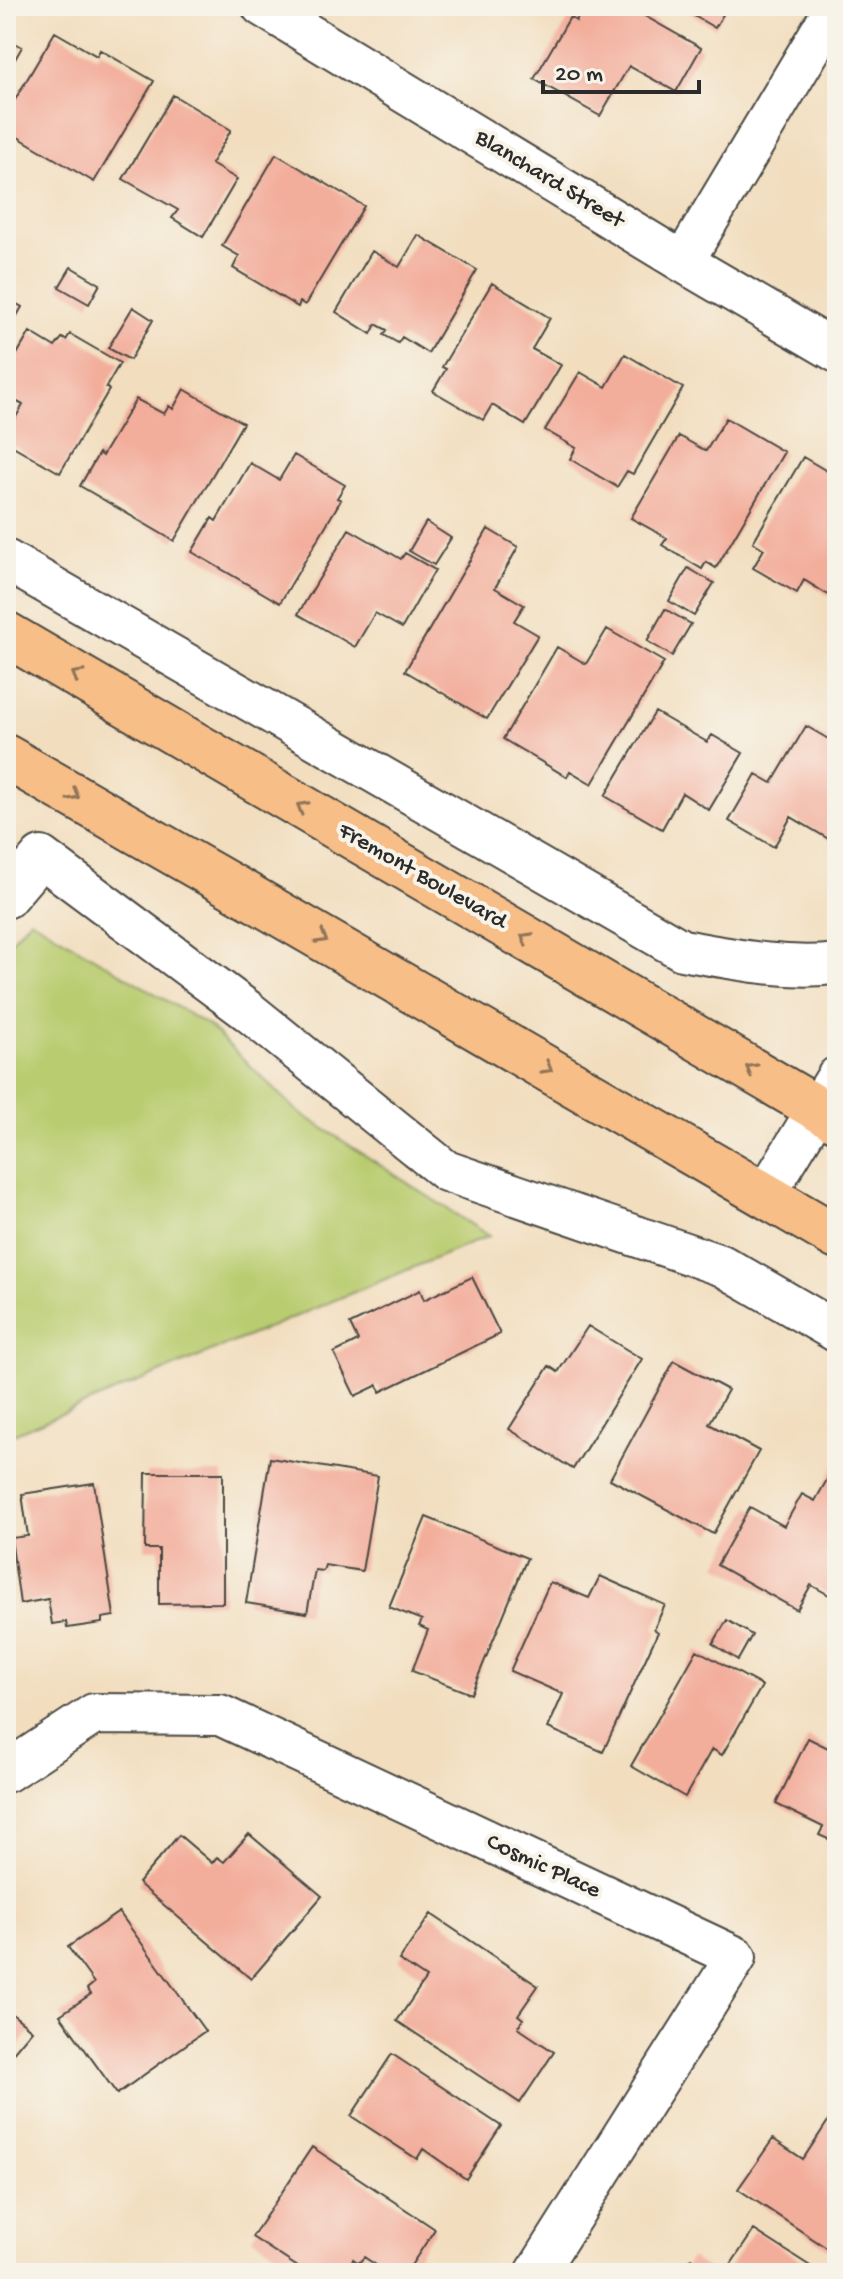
<svg xmlns="http://www.w3.org/2000/svg" width="843" height="2279" viewBox="0 0 843 2279" font-family="'Gochi Hand',sans-serif">
	<rect width="100%" height="100%" fill="#f7f3e8"/>
	<filter id="ink" filterUnits="userSpaceOnUse"><feTurbulence type="fractalNoise" baseFrequency=".0125" numOctaves="2"/><feDisplacementMap in="SourceGraphic" scale="16" xChannelSelector="R" yChannelSelector="G"/><feConvolveMatrix kernelMatrix="1 2 1 2 8 2 1 2 1" color-interpolation-filters="sRGB"/></filter>
	<filter id="wash" filterUnits="userSpaceOnUse"><feTurbulence type="fractalNoise" baseFrequency=".006" numOctaves="4" result="noise"/><feDisplacementMap in="SourceGraphic" scale="32" xChannelSelector="R" yChannelSelector="G"/><feGaussianBlur stdDeviation="1.8" result="paint"/><feColorMatrix in="noise" values="0 0 0 0 0 0 0 0 0 0 0 0 0 0 0 0 0 1.4 0 .05"/><feComposite in="paint" operator="in"/></filter>
	<g filter="url(#wash)">
		<rect width="100%" height="100%" fill="#f2debf"/>
		<!-- green -->
		<path fill="#b9cc6f" stroke="#727c4d" stroke-width="2" d="M30 919 209 1026 297 1111 489 1236 6 1437V947Z"/>
		<g id="blocks">
			<!-- building -->
			<path fill="#f3ad9b" d="M584 6H627L701 48 676 92 629 66 600 116 534 79 570 17 576 21Z
				M677 6H728L715 28Z
				M55 32 97 56 100 50 154 81 94 182 6 130V115Z
				M6 38 22 47 6 75Z
				M173 95 231 130 211 164 237 179 203 237 172 218 178 210 123 179Z
				M276 154 364 206 305 305 300 302 298 307 233 268 239 256 222 246Z
				M418 235 477 270 428 353 402 337 398 343 384 335 387 330 376 324 371 334 336 312 372 251 399 267Z
				M71 267 100 284 89 304 59 287Z
				M492 283 550 318 532 349 561 365 525 425 492 405 483 420 433 391 446 369 442 367Z
				M6 298 22 307 6 335Z
				M133 307 153 320 130 360 108 348Z
				M30 332 55 347 62 338 66 340 70 334 120 363 106 387 109 390 60 473 6 442V434L23 405 6 396V373Z
				M625 354 683 388 633 474 627 471 617 487 570 459 576 448 545 430 580 372 606 387Z
				M184 389 243 423 174 541 80 486 99 453 102 456 136 399 164 414 169 406 173 409Z
				M726 418 784 452 716 568 706 562 702 569 662 545 667 538 631 518 679 436 706 451Z
				M294 455 345 485 337 498 341 500 280 603 192 552 212 518 216 521 250 463 279 480Z
				M803 457 837 477V591L833 598 804 580 797 593 753 568 764 549 753 542Z
				M426 522 451 538 434 565 409 551Z
				M349 529 401 559 405 553 435 570 402 628 375 613 355 647 298 614Z
				M488 529 518 547 495 588 524 605 514 621 538 635 487 719 405 671Z
				M688 568 714 583 694 616 669 601Z
				M665 609 691 624 672 656 647 641Z
				M607 629 664 662 592 784 570 771 567 777 503 739 557 647 586 664Z
				M655 712 707 742 712 735 743 753 709 810 682 793 662 829 605 796Z
				M806 726 837 744V844L791 817 774 847 729 821 756 774 772 783Z
				M472 1277 500 1334 380 1392 378 1385 355 1396 334 1353 358 1341 350 1324 420 1290 424 1300Z
				M588 1326 642 1359 573 1469 509 1429 549 1366 558 1372Z
				M674 1361 728 1390 709 1424 759 1451 713 1534 610 1479Z
				M270 1458 378 1476 362 1571 325 1565 323 1571 315 1570 307 1613 246 1603Z
				M837 1462V1580L829 1595 811 1585 797 1610 717 1565 750 1507 784 1526 802 1494 815 1501Z
				M146 1473H223V1603L159 1604V1549H145Z
				M94 1483 114 1616 102 1618V1623L67 1628 66 1622 52 1624 48 1599 20 1604 11 1538 28 1536 22 1494Z
				M426 1517 527 1558 471 1694 412 1671 428 1630 419 1626 422 1620 389 1607Z
				M600 1576 665 1605 654 1629 658 1632 603 1752 548 1728 563 1694 510 1671 550 1582 589 1598Z
				M727 1620 752 1635 738 1660 713 1644Z
				M697 1650 762 1686 722 1755 712 1749 685 1797 631 1766Z
				M808 1738 832 1750 837 1740V1843L819 1835 823 1827 776 1804Z
				M249 1834 322 1896 251 1979 138 1883 179 1835 212 1863 217 1857 224 1862Z
				M119 1912 205 2031 117 2094 60 2015 91 1994 87 1989 94 1983 68 1947Z
				M431 1914 538 1986 518 2015 523 2019 518 2028 554 2052 520 2103 397 2021 426 1978 399 1960Z
				M6 2009 32 2030 6 2061Z
				M392 2054 501 2126 466 2179 423 2149 417 2159 351 2116Z
				M834 2112 837 2113V2255L738 2189 773 2139 803 2159Z
				M312 2147 435 2229 406 2273H388L364 2257 359 2263 353 2259 344 2273H307L252 2237Z
				M754 2230 821 2273H725Z
				M691 2258 715 2273H681Z"/>
		</g>
	</g>
	<g filter="url(#ink)">
		<use href="#blocks" fill-opacity="0" stroke="#494641" stroke-width="2"/>
		<g fill="none" stroke-linecap="round" stroke-linejoin="round">
			<!-- minor casing -->
			<g stroke="#494641" stroke-width="44">
				<path id="minor" d="M262 6 683 262 837 352
					M683 262 836 6
					M6 560 682 950C733 959 785 970 837 964
					M6 898 41 857 248 1011 446 1171 723 1266 837 1332
					M766 1194 837 1077
					M6 1772 94 1714 220 1715 736 1957 536 2273"/>
			</g>
			<!-- primary casing -->
			<g stroke="#494641" stroke-width="48">
				<path id="primary" d="M6 634 837 1120
					M6 757 254 899 837 1237"/>
			</g>
			<!-- minor -->
			<use href="#minor" stroke="#fff" stroke-width="40"/>
			<!-- primary -->
			<use href="#primary" stroke="#f7be87" stroke-width="44"/>
		</g>
		<!-- one-way arrows -->
		<defs><path id="oneway-chevron" d="M-2-3.5L2.5 0L-2 3.5" fill="none" stroke-width="1.6" stroke-linecap="round" stroke-linejoin="round" transform="scale(2)"/></defs>
		<g stroke="#917459">
			<use href="#oneway-chevron" transform="translate(77 675) rotate(-150)"/>
			<use href="#oneway-chevron" transform="translate(74 795) rotate(29)"/>
			<use href="#oneway-chevron" transform="translate(302 807) rotate(-150)"/>
			<use href="#oneway-chevron" transform="translate(322 938) rotate(30)"/>
			<use href="#oneway-chevron" transform="translate(526 938) rotate(-150)"/>
			<use href="#oneway-chevron" transform="translate(547 1068) rotate(30)"/>
			<use href="#oneway-chevron" transform="translate(751 1069) rotate(-150)"/>
		</g>
	</g>
	<g text-anchor="middle" dominant-baseline="central" stroke-width="8" stroke-linejoin="round" paint-order="stroke">
		<!-- street labels -->
		<g font-size="24" fill="#2b2b2b" stroke="#f7f3e8">
			<text transform="translate(549 180) rotate(31)">Blanchard Street</text>
			<text transform="translate(422 877) rotate(30)">Fremont Boulevard</text>
			<text transform="translate(543 1867) rotate(25)">Cosmic Place</text>
		</g>
	</g>
	<!-- margin -->
	<rect width="843" height="2279" fill="none" stroke="#f7f3e8" stroke-width="32"/>
	<!-- scale -->
	<path d="M543 80v12h156v-12" fill="none" stroke="#2b2b2b" stroke-width="4"/>
	<text x="555" y="80" font-size="24" fill="#2b2b2b" stroke="#f7f3e8" stroke-width="6" paint-order="stroke">20 m</text>
</svg>
